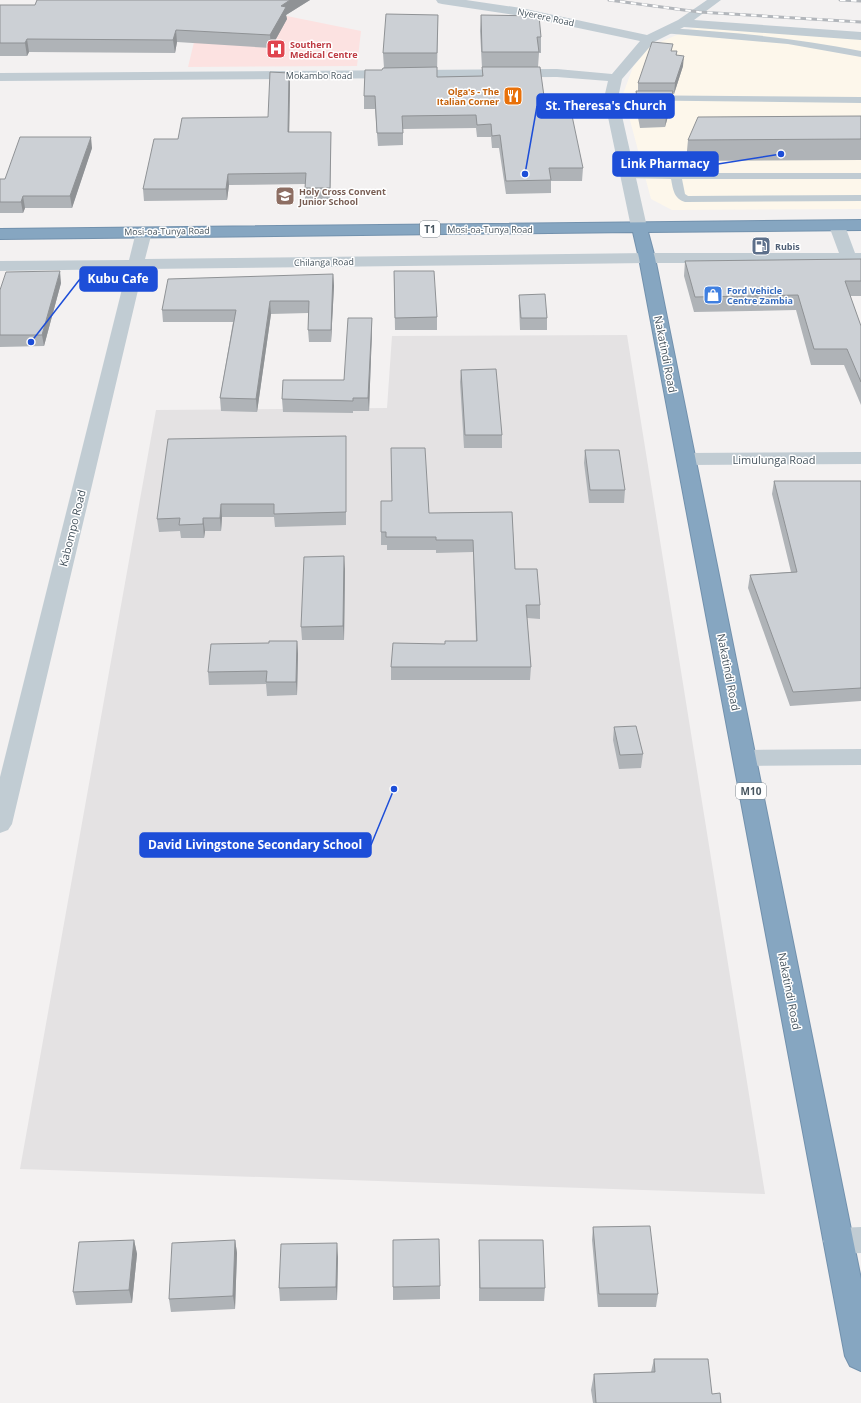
<svg xmlns="http://www.w3.org/2000/svg" width="861" height="1403" viewBox="0 0 861 1403" font-family="'Open Sans',sans-serif">
	<rect width="100%" height="100%" fill="#f3f1f1"/>
	<!-- commercial -->
	<path fill="#fdf7eb" d="M695 27 861 39V209L672 210 651 199 623 94 633 67 649 47Z"/>
	<!-- education -->
	<path fill="#e4e2e3" d="M627 335 765 1194 20 1169 156 410 387 408 392 336Z"/>
	<!-- medical -->
	<path fill="#fce2e1" d="M203 5 257 10 361 31 357 66 188 67Z"/>
	<g fill="none" stroke-linecap="round" stroke-linejoin="round">
		<!-- highway casing -->
		<g stroke="#7291ad" stroke-width="2">
			<path id="highway" d="M861 220V230L648 232 655 258 861 1279V1371L850 1366 845 1356 639 258 633 232 0 239V229Z"/>
		</g>
		<!-- lane -->
		<path fill="#c1ccd3" fill-rule="evenodd" d="M666 28C732 32 797 38 861 51V57L788 44 663 33 661 31Z
			M611 95 861 97V103L607 100 606 98Z
			M627 173H861V179H682L685 194 688 196 861 195V201L685 202C674 199 673 189 671 179L623 178 622 176Z"/>
		<!-- street -->
		<path fill="#c1ccd3" fill-rule="evenodd" d="M436 0H466L521 8 647 35 678 20 707 0H721L694 20 861 32V40L684 27 654 42 622 79 618 98 647 227 644 230 639 232 634 230 631 227 604 98 608 81 557 77 0 81V73L557 69 612 74 640 41 521 16 442 4 438 3Z
			M837 221 842 223 845 226 855 253H861V263H647L143 269 12 824 8 830 0 833V777L127 269 0 271V261L129 260 136 232 139 229 144 227 149 229 152 232 145 259 647 253H839L829 226 832 223Z
			M861 452V464L687 465 680 463 678 459 680 455 687 453Z
			M861 749V765L745 766 737 764 734 758 737 752 745 750Z
			M861 1227V1253L838 1254 828 1250 823 1241 828 1232 838 1228Z"/>
		<!-- highway -->
		<use href="#highway" fill="#86a6c1" fill-rule="evenodd"/>
		<!-- rail casing -->
		<g stroke="#b2b6bb" stroke-width="3">
			<path id="rail" d="M609 0 699 12 861 22
				M840 0 861 1"/>
		</g>
		<!-- rail -->
		<use href="#rail" stroke="#fff" stroke-width="2" stroke-dasharray="5.5" stroke-linecap="butt"/>
	</g>
	<!-- wall -->
	<path fill="#afb3b7" d="M37 0H310L286 15 287 19 271 48 177 42 175 53 29 52 27 56H0V5H35Z
		M438 15 437 77 482 76V68L480 31 481 15 541 37V53H539L538 67 546 111 583 168 582 181H551V193L506 194 499 148H492L491 137H477L476 128 403 129V145L378 146 375 109H364V96L384 68 383 53Z
		M673 51 677 55 683 66 674 94H673L672 102 665 127 640 128 635 102 636 91H638V83Z
		M289 73 290 83 289 132H331V143L330 199 305 200V184L229 185 227 200 144 201 143 189 178 139 268 117Z
		M861 116V160L686 161 688 140Z
		M92 148 72 208H25L23 213H0V179H5Z
		M861 259V296H850L861 326V405L844 365H811L796 310 694 312 684 276 685 261Z
		M394 271 437 317V330H395Z
		M333 274 334 286 331 342H309L308 330V313L271 314 257 412 221 411 220 398 233 322H163L162 310Z
		M61 283 44 346 0 347V290Z
		M519 295 547 318V330H520L519 307Z
		M372 318V330L369 411H353V413L283 412 282 399 344 380Z
		M461 370 502 435V448H464L460 382Z
		M346 449V525L275 527 274 517H222L221 531H205L204 538H181L180 531 159 532 157 519Z
		M585 450 625 490 624 503H589L584 463Z
		M774 481H861V701L790 706 748 588 750 575 791 572 772 494Z
		M512 512 515 569 540 605V619L527 618 531 667 530 680H391V667L445 644 476 641 473 552 436 553V550H387V545H381V532L429 513Z
		M345 569 344 640H302L301 627Z
		M297 641 298 654 297 695 267 696 266 684 209 685 208 672 269 643Z
		M614 727 643 754 641 768 619 769 613 740Z
		M593 1227 658 1294 656 1307H598L592 1240Z
		M134 1240 137 1254 132 1303 76 1305 73 1292Z
		M235 1240 237 1253 235 1309 171 1312 169 1299Z
		M479 1240 545 1288 544 1301H479Z
		M338 1257 337 1300 280 1301 279 1288Z
		M440 1286V1299L393 1300V1287Z
		M654 1359 712 1394 721 1403H593L591 1390 594 1374 651 1372Z"/>
	<!-- shaded-wall -->
	<path fill="#8f9295" d="M290 0H310L286 15 287 19 271 48 270 35 281 6Z
		M176 30 177 42 175 53 173 40Z
		M27 39 29 52 27 56 25 43Z
		M684 56 683 66 674 94 675 83Z
		M289 73 290 83 289 143 288 132Z
		M673 91 672 102 665 127 666 116Z
		M331 132V143L330 199V188Z
		M91 137 92 148 72 208 70 196Z
		M228 174 229 185 227 200 226 189Z
		M23 196 25 208 23 213 21 202Z
		M60 271 61 283 44 346 42 335Z
		M333 274 334 286 331 342V330Z
		M270 301 271 314 257 412 256 399Z
		M372 318V330L369 411 368 398Z
		M221 504 222 517 221 531 220 518Z
		M203 518 205 531 204 538 203 524Z
		M344 556 345 569 344 640 343 626Z
		M297 641 298 654 297 695 296 682Z
		M134 1240 137 1254 132 1303 129 1290Z
		M235 1240 237 1253 235 1309 233 1296Z
		M337 1243 338 1257 337 1300 336 1287Z"/>
	<!-- building -->
	<path fill="#ccd0d5" stroke="#8f9295" d="M37 0H290L281 6 286 7 270 35 176 30 173 40 27 39 25 43H0V5H35Z
		M386 14 438 15 437 53H383Z
		M481 15 539 16 541 37H537L539 52H482Z
		M652 42 673 44 671 51H677L676 55 684 56 675 83H638Z
		M437 67V77L483 76 482 67H540L546 111H571L583 168H549L551 180 506 181 500 135 492 136 491 124 477 125 476 115 402 116 403 133H377L375 96H364L365 70H382L383 68Z
		M270 72 289 73 288 132H331L330 188H305L306 173 228 174 226 189H143L154 139H178L182 118 268 117Z
		M636 91H673L666 116H641Z
		M861 116V139L688 140 698 117Z
		M20 137H91L70 196H23L21 202H0V179H5Z
		M861 259V281H845L861 326V382L847 349H814L798 295 695 297 685 261Z
		M60 271 42 335H0V290L6 272Z
		M394 271H434L437 317 395 318Z
		M333 274 331 330H308L309 301H270L256 399 220 398 236 310H162L168 279Z
		M545 294 547 318H521L519 295Z
		M348 318H372L368 398H353V401L282 399 283 380H344Z
		M496 369 502 435H465L461 370Z
		M346 436V512L274 514V504H221L220 518H203V524L179 525 180 518 157 519 168 439Z
		M391 448H425L429 513 512 512 515 569H537L540 605H526L531 667H391L393 643 445 644V641H477L473 540H436V537H386V532H381V501H392Z
		M585 450H619L625 490H590Z
		M774 481H861V688L793 692 750 575 797 572Z
		M344 556 343 626 301 627 304 557Z
		M269 641H297L296 682H266L267 671 208 672 211 644 269 643Z
		M636 726 643 754 620 755 614 727Z
		M650 1226 658 1294H599L593 1227Z
		M439 1239 440 1286 393 1287V1240Z
		M134 1240 129 1290 73 1292 79 1242Z
		M235 1240 233 1296 169 1299 172 1243Z
		M479 1240H543L545 1288H480Z
		M337 1243 336 1287 279 1288 281 1244Z
		M654 1359H708L712 1394 720 1393 721 1403H596L594 1374 655 1372Z"/>
	<!-- icons -->
	<defs>
		<g id="hospital-square" transform="scale(1)"><rect x="-9" y="-9" width="18" height="18" rx="4" fill="#e0444e" stroke="#fff"/><path d="M-5-5h3v3.5h4V-5h3V5h-3V1.5h-4V5h-3Z" fill="#fff"/></g>
		<g id="restaurant-square" transform="scale(1)"><rect x="-9" y="-9" width="18" height="18" rx="4" fill="#e8710a" stroke="#fff"/><path d="M-5-6h1v4h1v-4h1v4h1v-4h1v5L-1.5 .5V6h-2V.5L-5-1ZM5-6V6H3V1.5H1.5Q1.5-4 5-6Z" fill="#fff"/></g>
		<g id="school-square" transform="scale(1)"><rect x="-9" y="-9" width="18" height="18" rx="4" fill="#8d6e63" stroke="#fff"/><path d="M0-5L7-2L0 1L-7-2ZM-4 1L0 2.5L4 1V4Q0 6-4 4Z" fill="#fff"/></g>
		<g id="fuel-square" transform="scale(1)"><rect x="-9" y="-9" width="18" height="18" rx="4" fill="#5c6f8a" stroke="#fff"/><path d="M-5.5-6h7V0h2V4h1.3V-2.5L3-4.5l.8-.8L6-3V5H2.5V1h-1V6h-7ZM-4.2-4.7v3.2H.2V-4.7Z" fill="#fff"/></g>
		<g id="shop-square" transform="scale(1)"><rect x="-9" y="-9" width="18" height="18" rx="4" fill="#3f7fe0" stroke="#fff"/><path d="M-5-2.5h2.3a2.7 3.5 0 0 1 5.4 0H5L5.5 6h-11ZM-1.5-2.5h3a1.5 2.3 0 0 0-3 0Z" fill="#fff"/></g>
	</defs>
	<g fill-rule="evenodd">
		<use href="#hospital-square" x="276" y="49"/>
		<use href="#restaurant-square" x="513" y="96"/>
		<use href="#school-square" x="285" y="196"/>
		<use href="#fuel-square" x="761" y="246"/>
		<use href="#shop-square" x="713" y="295"/>
	</g>
	<g text-anchor="middle" dominant-baseline="central" stroke-width="3" stroke-linejoin="round" paint-order="stroke">
		<!-- far-street labels -->
		<g font-size="9" fill="#47555f" stroke="#fff">
			<text transform="translate(546 17) rotate(12)">Nyerere Road</text>
			<text x="319" y="75">Mokambo Road</text>
			<text x="490" y="229">Mosi-oa-Tunya Road</text>
			<text transform="translate(167 231) rotate(-1)">Mosi-oa-Tunya Road</text>
			<text transform="translate(324 262) rotate(-1)">Chilanga Road</text>
		</g>
		<!-- far-health labels -->
		<g font-size="9" font-weight="bold" fill="#be3a42" stroke="#fff" text-anchor="start">
			<text x="290" y="44">Southern<tspan x="290" dy="10">Medical Centre</tspan></text>
		</g>
		<!-- far-food labels -->
		<g font-size="9" font-weight="bold" fill="#c56008" stroke="#fff" text-anchor="end">
			<text x="499" y="91">Olga's - The<tspan x="499" dy="10">Italian Corner</tspan></text>
		</g>
		<!-- far-education labels -->
		<g font-size="9" font-weight="bold" fill="#785e54" stroke="#fff" text-anchor="start">
			<text x="299" y="191">Holy Cross Convent<tspan x="299" dy="10">Junior School</tspan></text>
		</g>
		<!-- far-service labels -->
		<g font-size="9" font-weight="bold" fill="#4e5e75" stroke="#fff" text-anchor="start">
			<text x="775" y="246">Rubis</text>
		</g>
		<!-- far-shop labels -->
		<g font-size="9" font-weight="bold" fill="#366cbe" stroke="#fff" text-anchor="start">
			<text x="727" y="290">Ford Vehicle<tspan x="727" dy="10">Centre Zambia</tspan></text>
		</g>
		<!-- shield labels -->
		<g fill="#fff" stroke="#7e888f" stroke-width="1">
			<rect x="420" y="221" width="20" height="16" rx="3"/>
			<rect x="736" y="783" width="30" height="16" rx="3"/>
		</g>
		<g font-size="10" font-weight="bold" fill="#47555f">
			<text x="430" y="229">T1</text>
			<text x="751" y="791">M10</text>
		</g>
		<!-- street labels -->
		<g font-size="11" fill="#47555f" stroke="#fff">
			<text transform="translate(666 354) rotate(79)">Nakatindi Road</text>
			<text x="774" y="459">Limulunga Road</text>
			<text transform="translate(72 528) rotate(-76)">Kabompo Road</text>
			<text transform="translate(729 672) rotate(79)">Nakatindi Road</text>
			<text transform="translate(790 991) rotate(79)">Nakatindi Road</text>
		</g>
	</g>
	<!-- callouts -->
	<path fill="none" stroke="#1d4ed8" stroke-width="1.5" d="M525 174L537 106M781 154L718 164M31 342L80 279M394 789L371 845"/>
	<g fill="#1d4ed8" stroke="#fff" stroke-width="1.5">
		<circle cx="525" cy="174" r="4"/>
		<circle cx="781" cy="154" r="4"/>
		<circle cx="31" cy="342" r="4"/>
		<circle cx="394" cy="789" r="4"/>
	</g>
	<g fill="#1d4ed8" stroke="#1d4ed8" stroke-width="1.5">
		<rect x="537" y="94" width="137" height="24" rx="4"/>
		<rect x="613" y="152" width="105" height="24" rx="4"/>
		<rect x="80" y="267" width="77" height="24" rx="4"/>
		<rect x="140" y="833" width="231" height="24" rx="4"/>
	</g>
	<g font-size="12" text-anchor="middle" font-weight="bold" fill="#fff">
		<text x="606" y="110">St. Theresa's Church</text>
		<text x="665" y="168">Link Pharmacy</text>
		<text x="118" y="283">Kubu Cafe</text>
		<text x="255" y="849">David Livingstone Secondary School</text>
	</g>
</svg>
